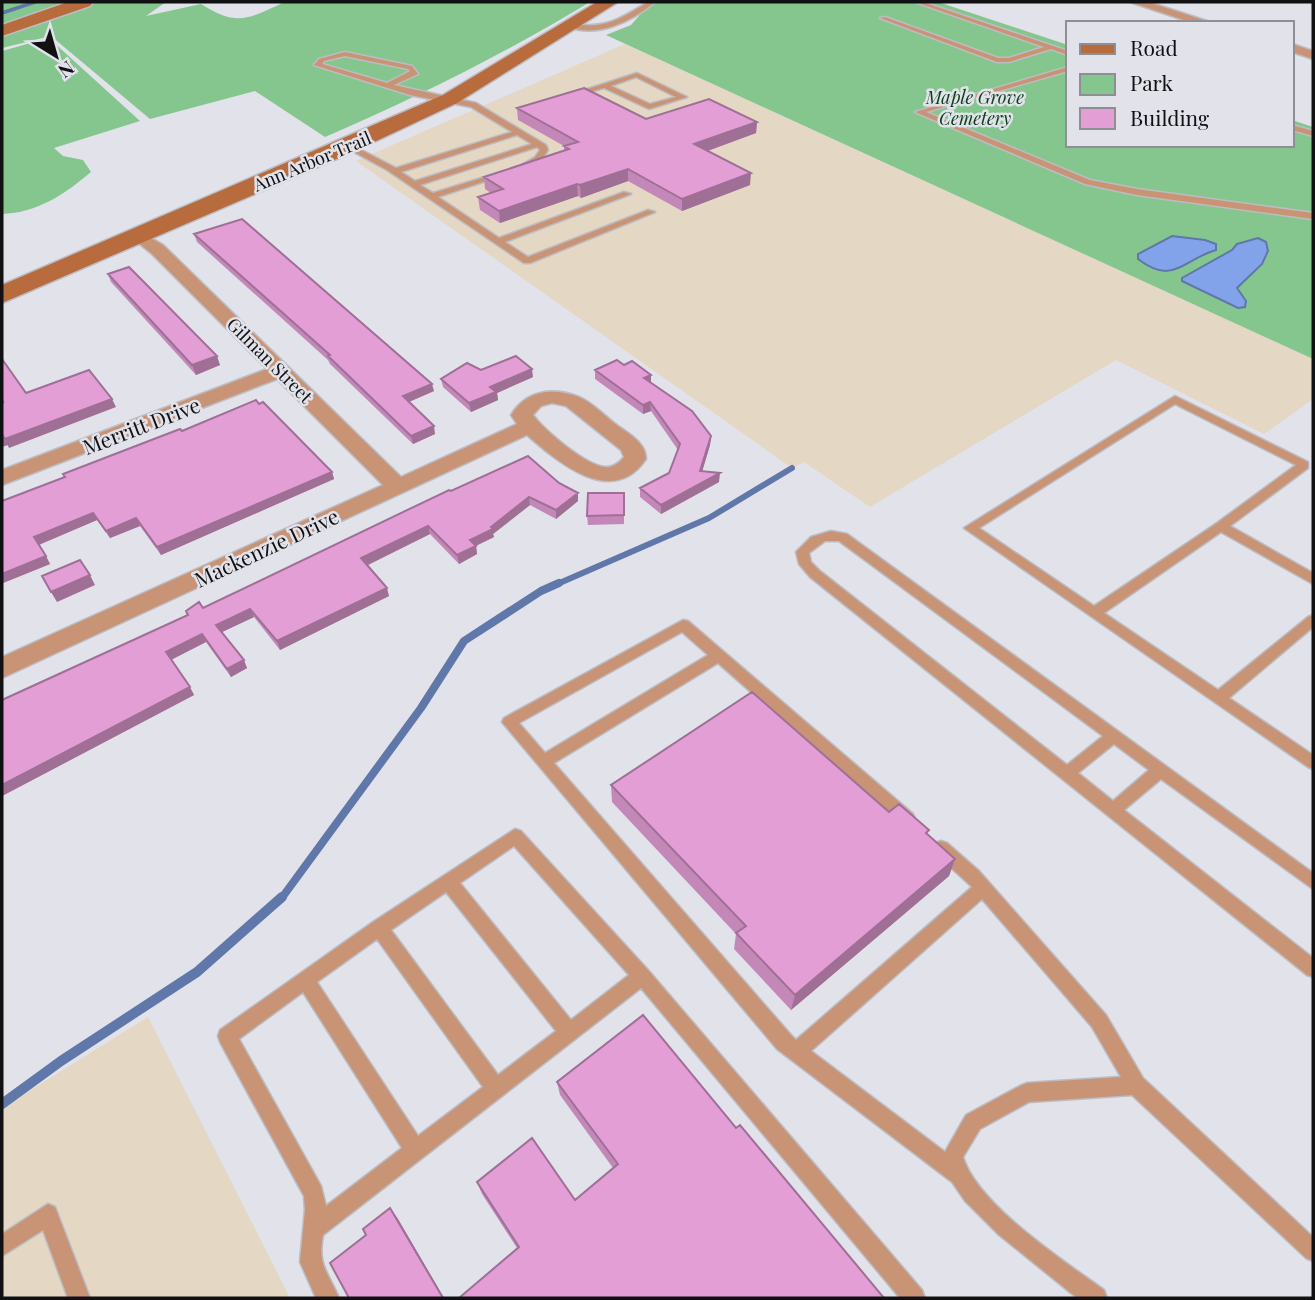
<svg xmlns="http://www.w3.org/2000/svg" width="1315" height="1300" viewBox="0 0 1315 1300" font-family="'Playfair Display',serif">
	<rect width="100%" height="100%" fill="#e1e2ea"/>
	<!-- education -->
	<path fill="#e4d7c3" d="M625 44 1313 359V399L1264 434 1116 360 870 507 804 462 792 468 356 161Z
		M148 1017 290 1298H2V1108Z"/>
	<!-- green -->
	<path fill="#85c68f" d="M2 2H166L146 16 201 4C238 27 247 19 285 2H590C506 53 416 98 325 137L255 91 150 119 51 36 2 48Z
		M656 2H938L1068 45V145H1292V120L1313 127V359L606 35 631 25 645 9Z
		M45 39 51 40 140 121 54 148 63 156 83 160 91 172C65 194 37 213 2 214V51Z"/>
	<!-- water -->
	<path fill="#82a3ea" stroke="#6077aa" stroke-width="2" d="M1172 236 1205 240 1216 244V250C1182 260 1173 286 1138 259V254Z
		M1258 238 1266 242 1268 251 1262 264 1237 288 1246 301 1245 307 1238 308 1182 281V278L1232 250 1237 244Z"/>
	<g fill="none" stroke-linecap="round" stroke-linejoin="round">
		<!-- stream-far3 -->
		<path stroke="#6077aa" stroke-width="3.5" d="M2 13 35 2"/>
		<!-- stream-far2 -->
		<path stroke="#6077aa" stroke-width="6" d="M555 585 709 518 792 468"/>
		<!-- stream-far1 -->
		<path stroke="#6077aa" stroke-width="8" d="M281 899 421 708 464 641 541 591 559 583"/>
		<!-- stream -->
		<path stroke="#6077aa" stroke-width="10" d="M2 1104 61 1061 197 972 282 897"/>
		<!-- lane casing -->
		<g stroke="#bcbcc3" stroke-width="3">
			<path id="lane" d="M648 2H655C632 21 597 39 567 26L570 24C605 29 619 20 648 2Z
				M915 2H923L1053 46 1068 51V55L1051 49 1009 62H997L880 18 885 17 998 58H1009L1044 47Z
				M345 52 412 66 418 74 394 85 476 103 546 145 548 150 541 161 527 168 520 166 535 157 540 150 537 147 420 185 433 193 504 171V175L438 197 499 238 624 192 631 194 505 242 528 257 648 210 655 212 530 263H524L387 170 343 146 350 144 396 168 512 132 471 107 410 95 314 65 319 59ZM345 56 408 69 410 71 387 83 322 64 324 61ZM517 135 532 144 415 181 401 172Z
				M1068 67V71L926 112 1090 180 1137 189 1313 213V219L1137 195 1085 184 915 112Z
				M637 73 687 97 649 109 604 88 573 97 569 95ZM636 77 676 97 650 104 611 86Z
				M1292 125 1313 131V136L1292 130Z
				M1175 396 1308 462V468L1230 526 1313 573V584L1221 532 1104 613 1218 690 1308 617 1313 615V627L1229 698 1313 755V769L1308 767 964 528ZM1175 404 1296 465 1217 523 1094 606 979 528Z
				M831 531 847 534 1313 873V889L1161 779 1124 810 1313 958V977L1307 975 810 577 799 564 796 552 811 537ZM825 541H839L1103 736 1067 765 820 571 811 562 809 553ZM1114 744 1149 770 1113 801 1078 773Z
				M683 620 688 621 913 814 915 819 913 824 907 826 901 824 718 663 554 763 791 1035 796 1040 972 887 935 853 933 848 935 843 941 841 947 843 979 871 1106 1015 1143 1078 1313 1237V1261L1306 1258 1132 1095 1029 1102 980 1129 963 1157C977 1204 1064 1261 1104 1290L1107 1298H1078L1071 1293 998 1234 965 1201 952 1182 777 1049 502 722 504 718ZM682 632 708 655 545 753 519 723ZM982 899 1092 1027 1121 1077 1027 1083 1020 1086 966 1115 945 1152 811 1051Z
				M515 829 521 831 648 970 922 1290 925 1298H900L641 988 323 1235C317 1265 328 1272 339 1298H316L300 1262 305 1210 304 1196 220 1042 218 1036 220 1030 373 922ZM514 846 629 975 571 1020 460 883ZM446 892 556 1031 498 1075 391 930ZM377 939 483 1087 418 1136 317 982ZM303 992 402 1148 326 1206 321 1186 239 1039Z
				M48 1204 55 1207 90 1298H68L43 1230 2 1256V1234Z"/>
		</g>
		<!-- street casing -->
		<g stroke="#bcbcc3" stroke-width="3">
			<path id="street" d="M1130 2H1148L1213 23H1193Z
				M1292 44 1313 51V59L1292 52Z
				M139 231 163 245 401 477 517 424 511 415C526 390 553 387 579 397 591 402 604 415 614 423 627 433 646 442 646 459 612 509 558 462 527 435L2 678V657L383 485 277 379 2 485V470L267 369 151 253 130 236 133 232ZM552 403 566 406 621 450 624 457C619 463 613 468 605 467 586 466 544 430 533 415L541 406Z"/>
		</g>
		<!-- secondary casing -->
		<g stroke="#bcbcc3" stroke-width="3">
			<path id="secondary" d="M68 2H93L90 6 2 36V25Z
				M597 2H618L457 103 355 151 2 303V285L443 95Z"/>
		</g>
		<!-- lane -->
		<use href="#lane" fill="#c99476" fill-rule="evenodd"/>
		<!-- street -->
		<use href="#street" fill="#c99476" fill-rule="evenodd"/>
		<!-- secondary -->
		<use href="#secondary" fill="#b86b3d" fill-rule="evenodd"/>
	</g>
	<!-- wall -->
	<path fill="#c388b8" d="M517 108 646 119 757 122 756 133 708 151 750 185 682 211 628 181 581 198 578 196 500 223 480 210 478 197 491 193 485 189 484 177 564 150V146L518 120Z
		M194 234 434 391 409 402 435 434 413 444 330 364 328 360 197 242Z
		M108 274 220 365 196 375 111 282Z
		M481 370 533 377 497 393 498 400 471 412 443 387 441 379Z
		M595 370 651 375V383L711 436 710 445 702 471 719 482 661 514 640 497V488L669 473 678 450 651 411 643 414 595 379Z
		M182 431 332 472 334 479 161 555 140 526 110 538 97 520 39 545 50 564 3 583 2 582V501Z
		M451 491 578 501 556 519 530 505 493 534 494 537 476 546 477 554 459 564 430 534 367 565 389 596 280 650 254 617 222 632 247 668 231 677 206 642 172 659 194 695 2 796 188 615 186 611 203 608Z
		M624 493V524L588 525 587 516Z
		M611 785 889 812 928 835 955 859 949 876 791 1010 734 949 736 934 612 802Z
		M557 1082 736 1128 517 1248 482 1194 477 1182 575 1200 613 1168 560 1095Z"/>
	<!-- shaded-wall -->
	<path fill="#9f6f96" d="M757 122 756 133 693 156 694 144Z
		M628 169V181L581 198 580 185Z
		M751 173 750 185 682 211V199Z
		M577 184 578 196 500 223 499 211Z
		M217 356 220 365 196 375 192 365Z
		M532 369 533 377 497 393 498 400 471 412 469 403 490 387Z
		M651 375V384L644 378Z
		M432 384 434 391 404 404 403 396Z
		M112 399 116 407 9 448 5 439Z
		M650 402 651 411 643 414V405Z
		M434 426 435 434 413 444 411 436Z
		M3 436 8 445 2 447V437Z
		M711 436 710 445 700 479V471Z
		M332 472 334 479 161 555 157 547Z
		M720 473 719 482 661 514V505Z
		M578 493V501L556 519V510Z
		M529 497 530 505 493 534 494 537 471 548 470 540 491 527Z
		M93 513 97 520 38 545 34 537Z
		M136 518 140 526 110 538 106 531Z
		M428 526 430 534 364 567 361 558Z
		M476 546 477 554 459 564 457 555Z
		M46 556 50 564 3 583 2 582V574Z
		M90 575 95 585 57 602 51 592Z
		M387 588 389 596 280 650 277 641Z
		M250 609 254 617 220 633 216 625Z
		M202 634 206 642 171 660 166 652Z
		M244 660 247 668 231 677 227 669Z
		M190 687 194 695 2 796V785Z
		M955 859 949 876 791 1010 795 995Z
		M390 1208 398 1219 444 1298H443Z"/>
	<!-- building -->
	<path fill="#e39ed6" stroke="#9f6f96" stroke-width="2" d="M584 88 646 119 709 99 757 122 694 144 751 173 682 199 628 169 580 185 577 184 499 211 478 197 503 189 484 177 569 149 564 146 578 142 517 108Z
		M242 219 432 384 403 396 434 426 411 436 328 356 330 355 194 234Z
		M129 267 217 356 192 365 108 274Z
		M516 356 532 369 490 387 496 392 469 403 441 379 467 363 481 370Z
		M2 359 26 393 89 370 112 399 5 439 3 436 2 437V402H3L2 399Z
		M617 360 624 365 632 361 651 375 644 378 692 411 711 436 700 471 720 473 661 505 640 488 669 473 680 444 650 402 643 405 595 370Z
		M256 400 259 404 263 402 332 472 157 547 136 518 106 531 93 513 34 537 46 556 2 574V501L65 477 63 474 180 429 182 431Z
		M528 456 559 483 578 493 556 510 529 497 491 527 493 529 470 540 476 546 457 555 428 526 361 558 387 588 277 641 250 609 216 625 244 660 227 669 202 634 166 652 190 687 2 785V700L188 615 186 611 199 602 203 608 449 490 451 491Z
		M588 493H624V515L587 516Z
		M80 560 90 575 51 592 42 576Z
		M752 692 889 812 899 804 929 830 926 833 955 859 795 995 736 933 746 926 611 785Z
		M643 1015 736 1128 740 1125 884 1298H459L519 1247 477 1182 532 1138 575 1200 618 1164 557 1082Z
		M390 1208 443 1298H349L330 1263 366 1235 363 1229Z"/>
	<g text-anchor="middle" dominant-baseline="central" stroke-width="5" stroke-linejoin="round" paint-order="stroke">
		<!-- far-park labels -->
		<g font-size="18" font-style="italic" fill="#093f19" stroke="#e1e2ea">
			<text x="975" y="97">Maple Grove<tspan x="975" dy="21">Cemetery</tspan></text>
		</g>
		<!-- far-street labels -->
		<g font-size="18" fill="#111114" stroke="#e1e2ea">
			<text transform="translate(312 161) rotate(-23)">Ann Arbor Trail</text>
			<text transform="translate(270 360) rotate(45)">Gilman Street</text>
		</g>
		<!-- street labels -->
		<g font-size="21" fill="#111114" stroke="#e1e2ea">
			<text transform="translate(141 425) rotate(-21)">Merritt Drive</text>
			<text transform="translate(266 547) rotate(-25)">Mackenzie Drive</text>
		</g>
	</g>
	<!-- border -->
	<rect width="1315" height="1300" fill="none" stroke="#111114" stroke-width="7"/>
	<!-- legend -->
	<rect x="1066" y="21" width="228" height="126" fill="#e1e2ea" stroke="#8e8e94" stroke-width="2"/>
	<rect x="1080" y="44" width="35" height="10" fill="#b86b3d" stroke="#8e8e94" stroke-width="2"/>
	<text x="1130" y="56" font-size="21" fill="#111114">Road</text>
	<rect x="1080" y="74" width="35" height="21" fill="#85c68f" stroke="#8e8e94" stroke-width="2"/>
	<text x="1130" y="91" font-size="21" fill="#111114">Park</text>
	<rect x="1080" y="108" width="35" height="21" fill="#e39ed6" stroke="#8e8e94" stroke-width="2"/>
	<text x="1130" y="126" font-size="21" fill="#111114">Building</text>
	<!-- north arrow -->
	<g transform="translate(56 56) rotate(143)" stroke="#e1e2ea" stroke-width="5" paint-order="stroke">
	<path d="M0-5L12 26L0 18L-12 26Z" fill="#111114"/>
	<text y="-10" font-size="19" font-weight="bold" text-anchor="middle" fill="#111114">N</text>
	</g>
</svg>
